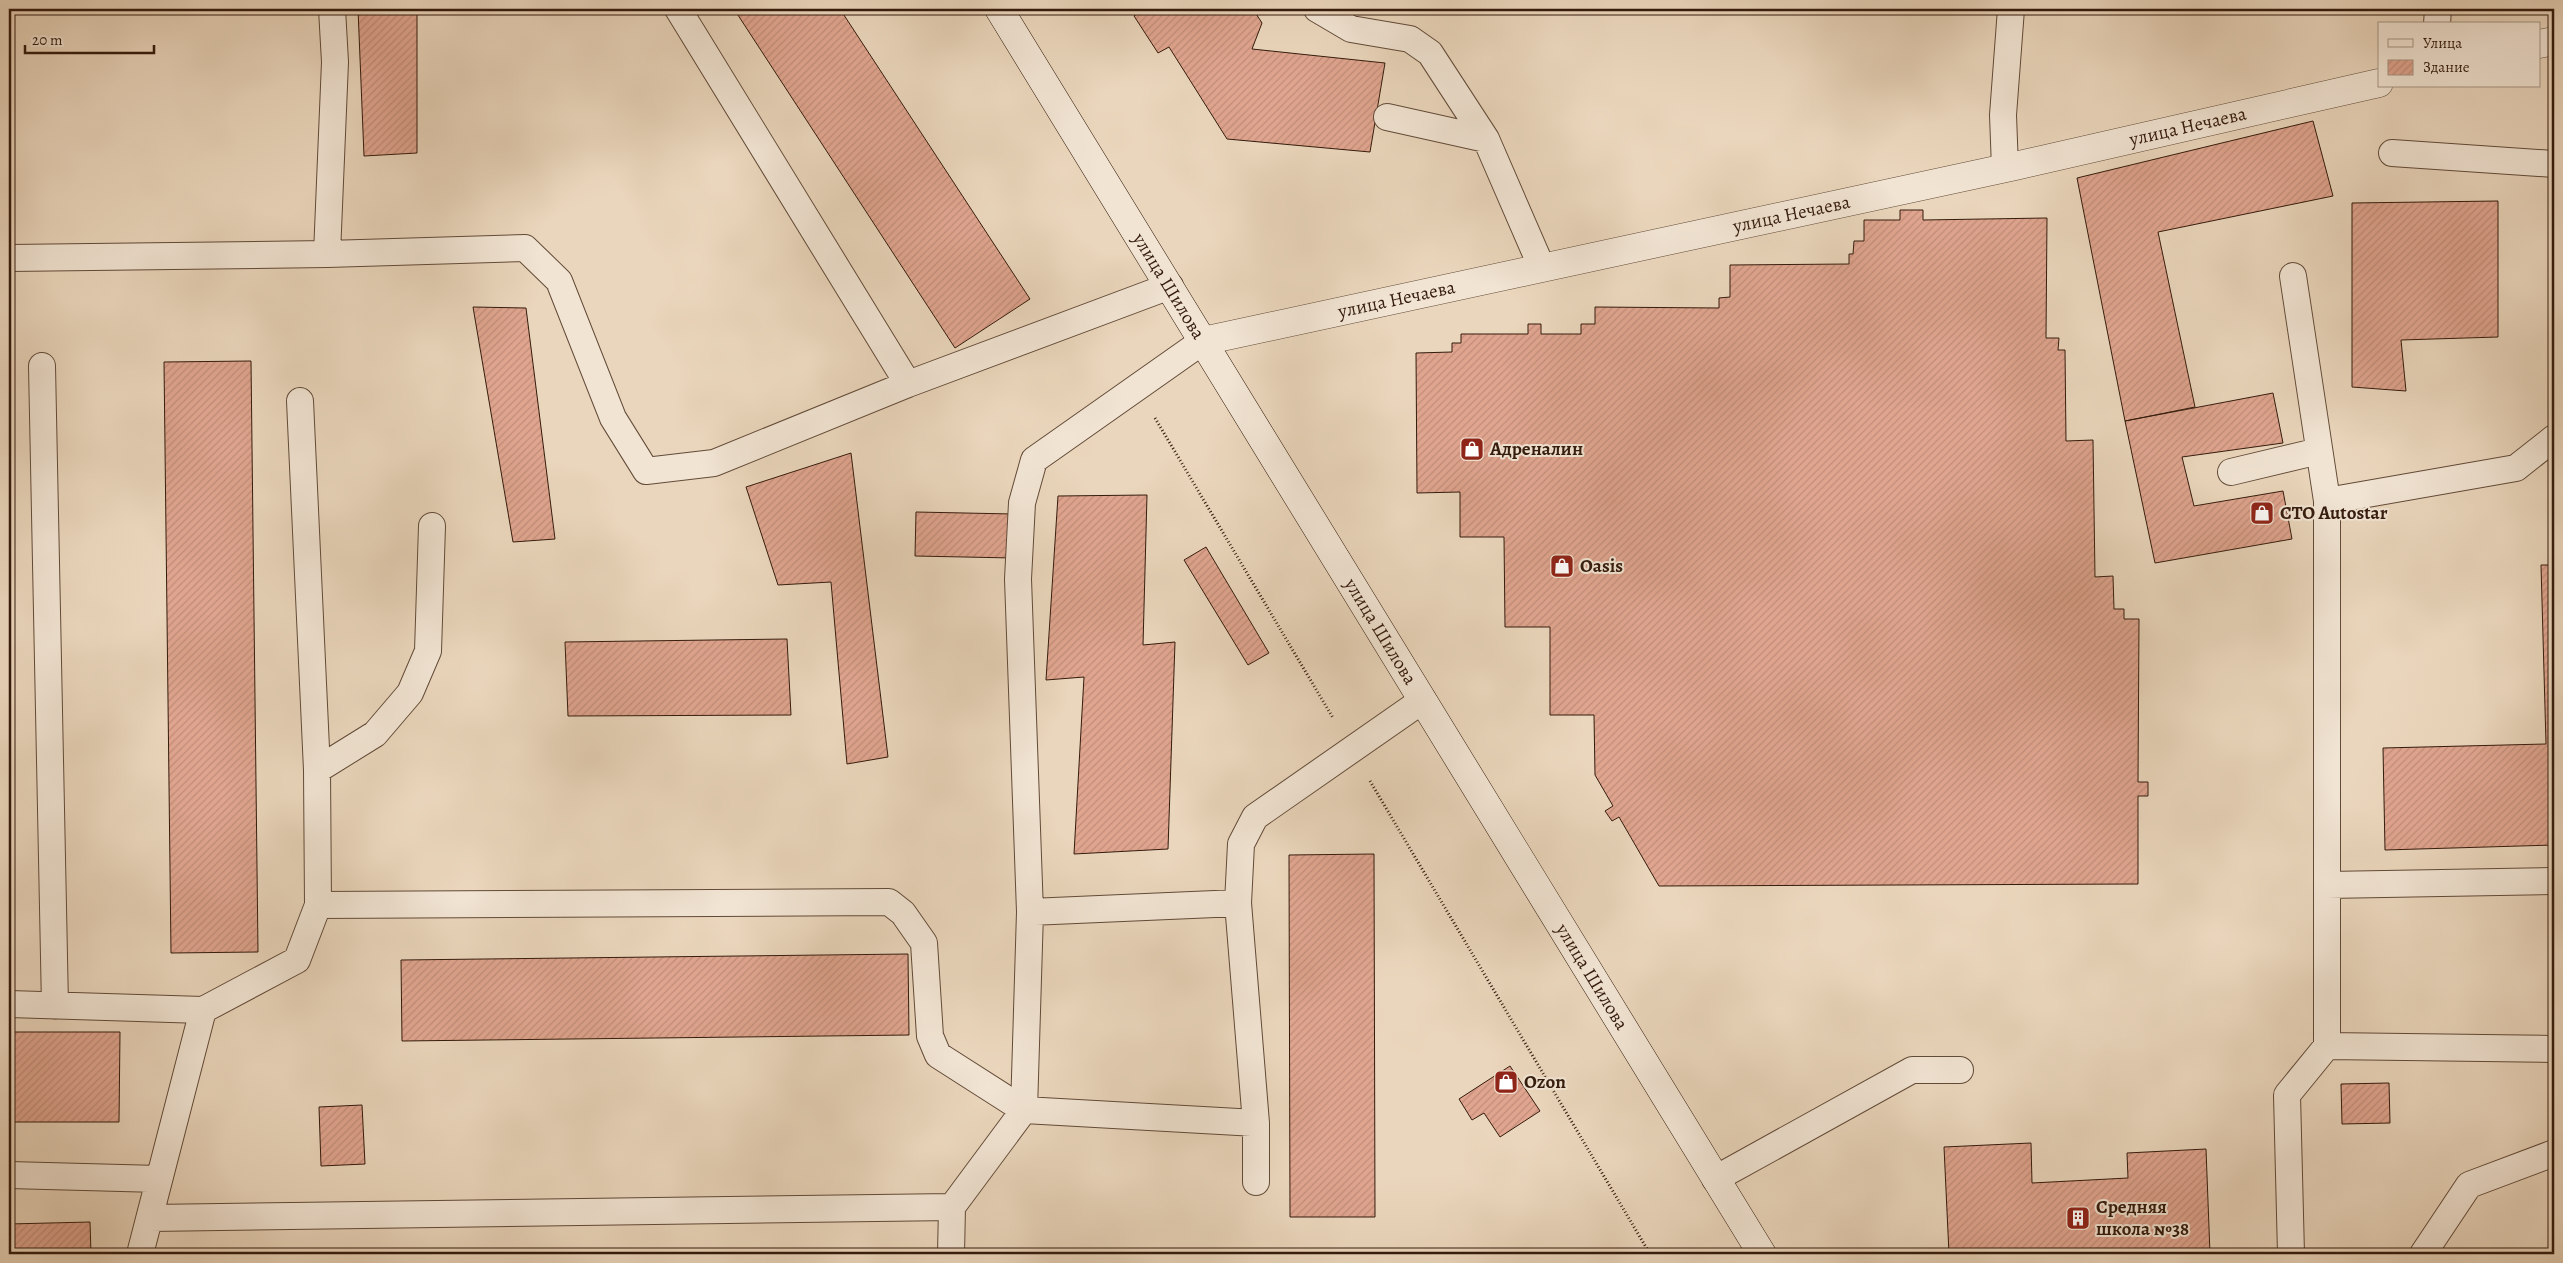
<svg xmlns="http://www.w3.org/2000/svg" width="2563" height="1263" viewBox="0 0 2563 1263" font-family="Alegreya,serif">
	<defs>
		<pattern id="building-hatch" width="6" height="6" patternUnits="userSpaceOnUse" patternTransform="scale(1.25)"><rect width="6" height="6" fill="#e0a58f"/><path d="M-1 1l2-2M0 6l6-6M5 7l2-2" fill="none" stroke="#c18d7a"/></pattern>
	</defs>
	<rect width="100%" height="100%" fill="#ead6bc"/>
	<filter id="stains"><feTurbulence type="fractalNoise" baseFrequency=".004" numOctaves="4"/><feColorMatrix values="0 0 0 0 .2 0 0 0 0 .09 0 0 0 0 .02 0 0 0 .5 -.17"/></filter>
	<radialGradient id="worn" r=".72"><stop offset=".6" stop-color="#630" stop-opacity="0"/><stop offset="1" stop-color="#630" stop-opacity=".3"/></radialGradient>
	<!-- building -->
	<path fill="url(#building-hatch)" stroke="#341b0c" d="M358 9H417V153L364 156Z
		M734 9H840L1030 299 955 348Z
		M1144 9H1253L1262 23 1252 49 1385 63 1370 152 1227 139 1169 47 1158 53 1134 16Z
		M2313 121 2333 196 2158 232 2195 407 2125 421 2077 178Z
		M2498 201V337L2401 340 2406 391 2352 387V203Z
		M1900 210H1923V220L2047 218 2046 338H2059L2058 350H2065L2066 441 2093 440 2095 577 2113 576 2114 609H2124V619H2139L2138 782H2148V796H2138V884L1659 886 1619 817 1612 821 1605 811 1613 806 1595 775 1594 715H1550V627H1505L1504 537H1460V492L1417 493 1416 353 1452 352V343H1461V334H1528V324H1541V334H1581V324H1595V307L1719 308V298L1730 297V265L1849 264V254H1853L1854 241H1864V220H1900Z
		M473 307 526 308 555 539 513 542Z
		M251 361 258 952 171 953 164 362Z
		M2273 393 2283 443 2182 457 2194 506 2283 491 2292 539 2155 563 2125 421Z
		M851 453 888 757 847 764 831 582 778 585 746 487Z
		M1147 495 1143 645 1175 642 1168 849 1074 854 1084 677 1046 680 1058 496Z
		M916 512 1013 514V558L915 556Z
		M1206 547 1269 653 1248 665 1184 560Z
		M2541 565H2554V845L2385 850 2383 748 2546 744Z
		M787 639 791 715 568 716 565 642Z
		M1374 854 1375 1217H1290L1289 855Z
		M908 954 909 1035 402 1041 401 960Z
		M9 1032H120L119 1122H9Z
		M1510 1066 1540 1111 1500 1137 1484 1113 1472 1120 1459 1099Z
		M2389 1083 2390 1123 2342 1124 2341 1084Z
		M362 1105 365 1164 321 1166 319 1107Z
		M2031 1143 2032 1183 2128 1178 2127 1153 2206 1149 2210 1254H1949L1944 1147Z
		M90 1222 91 1254H9V1224Z
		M278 1251 439 1254H278Z"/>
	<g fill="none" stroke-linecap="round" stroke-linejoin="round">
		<!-- lane casing -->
		<g stroke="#624a38" stroke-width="28">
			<path id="lane" d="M678 9 908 384
				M1317 9 1351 29 1410 39 1430 53 1486 139 1542 268
				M2437 24 2438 9
				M1387 117 1486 139
				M2392 153 2554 164
				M2005 168 2003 115 2011 9
				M327 254 335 62 332 9
				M9 258 327 254 525 248 559 281 613 418 646 471 714 463 908 384 1170 286
				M2293 276 2327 501V1046L2554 1049
				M1203 341 1034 460 1022 503 1018 579 1030 912 1238 903
				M42 366 55 1006
				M2231 472 2319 451
				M2327 501 2516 468 2554 438
				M317 770 375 734 410 693 428 651 432 526
				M2327 885 2554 881
				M318 905 889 902 903 913 924 943 930 1036 938 1055 1024 1110
				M9 1004 203 1010 140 1254
				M203 1010 297 960 318 905 317 770 300 401
				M1024 1110 1030 912
				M9 1175 159 1179
				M1715 1179 1912 1070H1960
				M1256 1182V1123L1238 903 1241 844 1255 817 1423 700
				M150 1218 952 1207
				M951 1254 952 1207 1024 1110 1256 1123
				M2291 1254 2287 1095 2327 1046
				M2423 1254 2469 1185 2554 1153"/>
		</g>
		<!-- street casing -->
		<g stroke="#624a38" stroke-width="29">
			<g id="street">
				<path d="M2539 44 2554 41"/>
				<path id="s1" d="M1203 341 2015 166 2379 83"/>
			</g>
		</g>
		<!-- secondary casing -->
		<g stroke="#341b0c" stroke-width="29">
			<g id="secondary">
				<path id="s2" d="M999 9 1762 1254"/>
			</g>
		</g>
		<!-- path -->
		<path stroke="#341b0c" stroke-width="3" stroke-dasharray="1 2.5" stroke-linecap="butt" d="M1155 418 1333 718
			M1370 781 1650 1254"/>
		<!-- lane -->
		<use href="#lane" stroke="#f1e4d3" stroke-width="26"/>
		<!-- street -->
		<use href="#street" stroke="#f1e4d3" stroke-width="28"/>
		<!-- secondary -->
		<use href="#secondary" stroke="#f1e4d3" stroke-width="28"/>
	</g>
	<!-- icons -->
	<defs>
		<g id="shop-square" transform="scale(1.25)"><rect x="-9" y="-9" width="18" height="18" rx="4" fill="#8f2418" stroke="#f1e4d3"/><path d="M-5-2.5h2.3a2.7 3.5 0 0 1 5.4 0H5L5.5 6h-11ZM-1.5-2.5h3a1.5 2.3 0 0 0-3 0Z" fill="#fff"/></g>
		<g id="building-square" transform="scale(1.25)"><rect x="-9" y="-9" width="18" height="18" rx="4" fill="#8f2418" stroke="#f1e4d3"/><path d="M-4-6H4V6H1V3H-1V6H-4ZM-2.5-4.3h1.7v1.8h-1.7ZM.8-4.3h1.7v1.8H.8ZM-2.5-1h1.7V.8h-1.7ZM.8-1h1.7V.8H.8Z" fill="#fff"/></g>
	</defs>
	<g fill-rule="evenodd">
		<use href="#shop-square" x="1472" y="449"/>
		<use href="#shop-square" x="2262" y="513"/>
		<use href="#shop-square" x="1562" y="566"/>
		<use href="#shop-square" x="1506" y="1082"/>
		<use href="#building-square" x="2078" y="1218"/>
	</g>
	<g text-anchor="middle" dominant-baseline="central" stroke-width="4" stroke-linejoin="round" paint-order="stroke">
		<!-- street labels -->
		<g font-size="19" fill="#341b0c" stroke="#f1e4d3">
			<text stroke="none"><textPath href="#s1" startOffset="1008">улица Нечаева</textPath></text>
			<text stroke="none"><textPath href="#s1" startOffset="602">улица Нечаева</textPath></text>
			<text stroke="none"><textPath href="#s2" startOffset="325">улица Шилова</textPath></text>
			<text stroke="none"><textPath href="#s1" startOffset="198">улица Нечаева</textPath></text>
			<text stroke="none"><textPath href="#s2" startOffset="730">улица Шилова</textPath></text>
			<text stroke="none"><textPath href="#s2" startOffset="1135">улица Шилова</textPath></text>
		</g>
		<!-- poi labels -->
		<g font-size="19" font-weight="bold" fill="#341b0c" stroke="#f1e4d3" text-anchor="start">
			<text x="1490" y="449">Адреналин</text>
			<text x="2280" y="513">СТО Autostar</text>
			<text x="1580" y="566">Oasis</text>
			<text x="1524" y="1082">Ozon</text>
			<text x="2096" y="1207">Средняя<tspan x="2096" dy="22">школа №38</tspan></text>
		</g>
	</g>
	<!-- margin -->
	<rect width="2563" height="1263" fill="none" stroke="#ead6bc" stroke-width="30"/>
	<rect x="10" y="10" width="2543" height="1243" fill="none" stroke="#341b0c" stroke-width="2.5"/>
	<rect x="15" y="15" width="2533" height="1233" fill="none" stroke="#341b0c"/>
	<!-- legend -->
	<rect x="2378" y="22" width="162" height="65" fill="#f1e4d3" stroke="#a59483"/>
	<rect x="2388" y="39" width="25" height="8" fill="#f1e4d3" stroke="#a59483"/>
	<text x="2423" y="48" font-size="15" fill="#341b0c">Улица</text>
	<rect x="2388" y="60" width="25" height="15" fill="url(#building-hatch)" stroke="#a59483"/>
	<text x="2423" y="72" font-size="15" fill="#341b0c">Здание</text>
	<!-- scale -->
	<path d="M25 45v8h129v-8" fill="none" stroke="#341b0c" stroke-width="2.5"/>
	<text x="32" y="45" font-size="15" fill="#341b0c" stroke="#f1e4d3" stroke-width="4" paint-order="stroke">20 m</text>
	<rect width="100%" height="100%" filter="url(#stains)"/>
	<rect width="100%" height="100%" fill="url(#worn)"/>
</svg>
